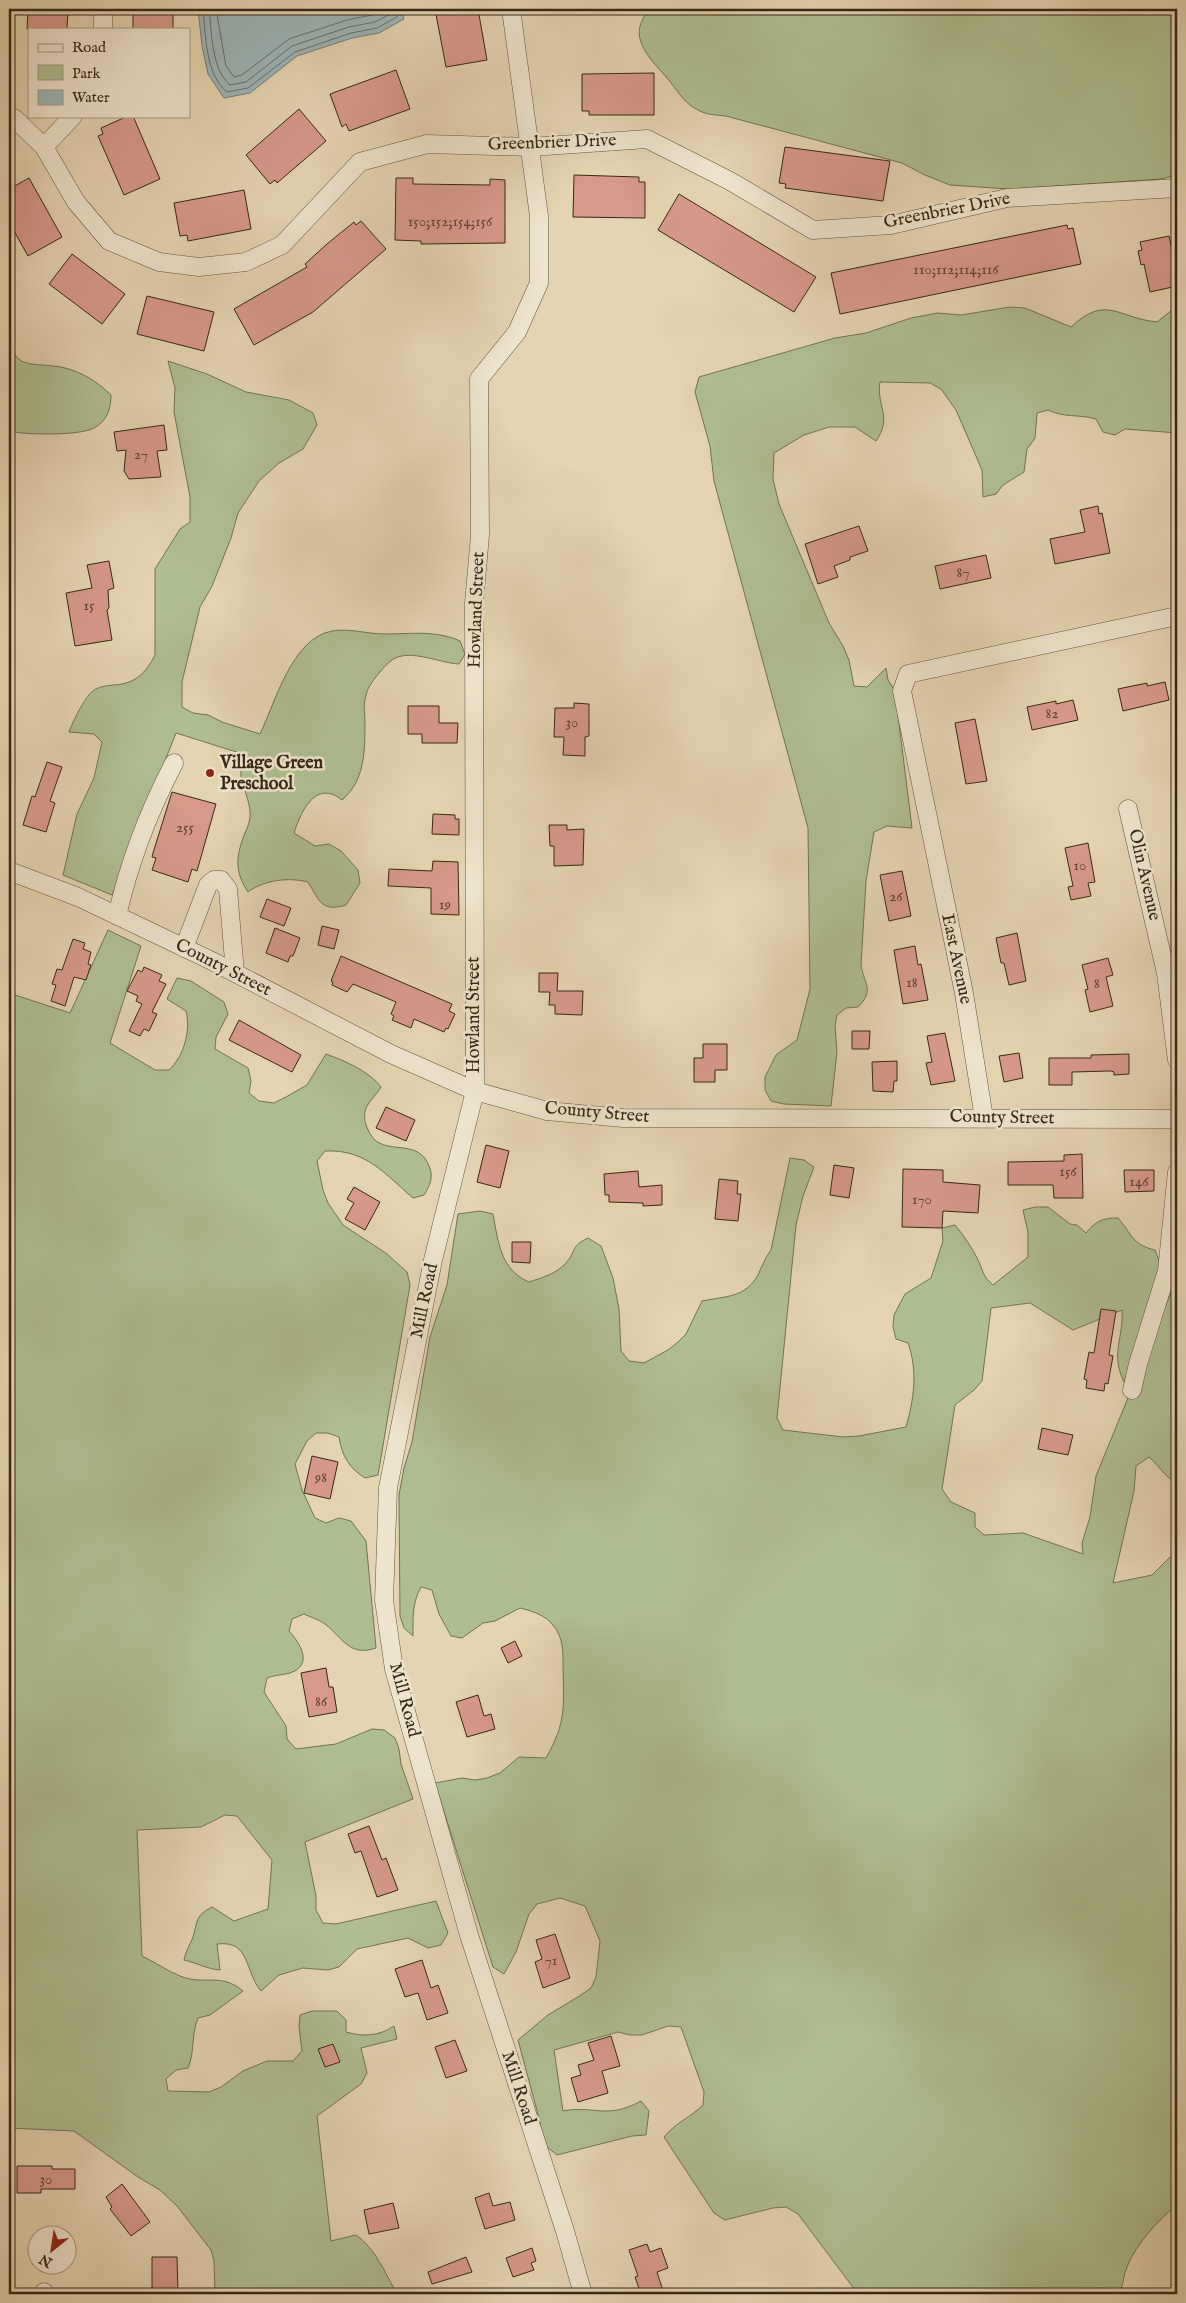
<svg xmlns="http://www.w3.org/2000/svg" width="1186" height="2303" viewBox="0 0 1186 2303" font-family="'IM FELL English',serif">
	<rect width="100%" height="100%" fill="#e5d4b1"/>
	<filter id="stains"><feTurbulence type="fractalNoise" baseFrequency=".004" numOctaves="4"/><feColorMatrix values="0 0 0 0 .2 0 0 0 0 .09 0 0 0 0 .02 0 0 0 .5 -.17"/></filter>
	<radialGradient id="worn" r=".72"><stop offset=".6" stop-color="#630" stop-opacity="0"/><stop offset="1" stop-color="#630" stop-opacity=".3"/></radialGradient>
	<!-- green -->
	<path fill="#afbe90" stroke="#727352" d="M650 9H1177V175L1161 179 1009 189 950 185 925 175 902 163 726 116C717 115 708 115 700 111 684 104 678 91 667 78 649 57 625 36 650 9Z
		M1177 306V433L1125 429 1115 435 1103 432 1096 419C1079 414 1064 418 1048 410L1037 413 1035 438 1027 449 1024 472 1003 485 996 494 983 497 982 470 956 410 941 389 930 383 880 382C876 406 893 417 876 441L855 427H829L804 435 774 453 773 479 779 504 829 623 843 646 849 660 854 686 867 687 886 668 888 680 895 691 912 828 887 826 874 832 866 881 861 965C864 984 875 990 858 1007L846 1008 837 1015 835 1026 837 1052 831 1106 784 1104 771 1101 765 1090V1077L776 1055 797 1040 810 989 808 828 714 481 710 446 695 392 699 377 835 338 866 333 911 318 938 313 961 315 1010 307 1025 308 1071 327C1106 294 1118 318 1157 322Z
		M9 327C11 375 31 360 65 368 82 372 99 383 111 395 111 409 107 421 94 428 79 436 26 435 9 431Z
		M168 361 207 374 246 392 289 400 313 413 317 425 303 449 279 463 259 481 238 513 231 538 212 586 200 607 182 682V707L193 713 208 715 222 722 260 734C275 703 292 638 332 631 350 628 367 634 385 634 410 634 436 630 460 641L465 654 459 664C441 663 415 651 398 657 390 660 385 666 380 672 375 678 368 686 366 695 363 703 365 713 365 722 365 750 365 781 342 800 316 779 301 811 294 833L315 846 329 844 341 851 358 870 360 883 346 905C322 912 320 902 308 882 288 877 264 880 248 892 234 871 236 856 245 833 248 826 251 819 250 811 248 790 233 775 246 755L176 733 112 895 63 875 77 814 94 778 102 742 94 734 69 732C72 723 85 697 92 692 98 686 106 686 114 685 135 684 146 673 155 655V569L180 529 190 522V497L174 412 175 388Z
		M108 930 141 946 110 1043 155 1070H169C184 1056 191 1031 186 1011L167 999 177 978 191 981 224 1002 228 1014 216 1037 215 1049 248 1068 251 1081 249 1093 259 1101 274 1103 286 1097 307 1085 326 1054C345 1061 369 1071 381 1087 377 1094 371 1099 367 1106 364 1112 364 1119 366 1125 368 1130 371 1137 376 1141 393 1153 419 1140 429 1166 434 1177 430 1185 424 1195L413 1198C385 1174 366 1149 325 1151L317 1161 323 1190 328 1203 343 1225 387 1254 407 1272 410 1285 378 1475 365 1478C349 1468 342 1456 339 1437L328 1433H316L307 1441 295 1464 302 1490 315 1518 326 1523 339 1518 351 1521 366 1541 376 1648C349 1657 343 1638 325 1624 320 1620 310 1617 304 1614L292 1619 289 1631C300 1643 314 1665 290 1673 283 1675 274 1675 267 1678L264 1692 286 1726 287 1739 296 1749 336 1744 372 1729 384 1730 395 1738 399 1749 401 1764 413 1799 305 1842 316 1896V1910L323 1923 336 1924 436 1901 448 1933 441 1945 428 1948 408 1938 357 1949 339 1967 328 1970 303 1968 279 1975 261 1991C244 1971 251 1940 217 1944L220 1970C207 1969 197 1963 184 1960 186 1950 190 1945 193 1937 198 1920 195 1916 212 1907L234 1921 268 1909 272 1860 237 1816 225 1815 201 1827 137 1830 142 1956C155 1962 167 1971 180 1976 205 1986 220 1972 243 1991L210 2015 198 2018C191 2035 195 2052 188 2068L176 2070 166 2079 168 2091 209 2092 221 2087 243 2071 267 2061H293L302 2051 299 2027 300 2015 312 2011H337L346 2020V2032C363 2037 380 2036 394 2026L397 2039 361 2048 367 2073 361 2084 317 2116 331 2241 356 2235C376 2249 385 2273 397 2294H215L214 2261 211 2250 177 2206 160 2190 138 2177 74 2131 9 2128V993L70 1013Z
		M790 1158 804 1160 814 1167 803 1196 796 1225 777 1418 783 1430 843 1437 859 1436 906 1427C914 1399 918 1371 908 1343L896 1339 893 1327 894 1315 905 1294 931 1278 943 1241 942 1228 955 1225C964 1236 973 1249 979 1262 984 1274 983 1276 993 1285L1028 1257V1232L1023 1210 1035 1207H1048L1070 1224 1077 1225 1086 1233C1096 1221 1102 1218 1118 1218 1132 1234 1132 1245 1155 1250L1160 1263V1275L1124 1382C1110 1353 1124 1338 1122 1310L1073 1330 1030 1303 991 1308 982 1381 974 1390 955 1405 942 1489 951 1502 975 1513V1527L984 1535 1023 1533 1083 1554 1082 1543 1090 1517 1096 1476 1175 1283H1177V1483C1162 1475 1161 1467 1149 1457L1136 1466 1134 1491 1113 1583 1152 1575 1170 1557 1177 1561V2205C1158 2220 1136 2244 1127 2267 1124 2274 1123 2283 1121 2290L1149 2292 1161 2290 1164 2294H858L798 2214 786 2207 773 2208 725 2220 714 2213 664 2137C675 2123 691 2117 703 2105L704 2092 681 2027 668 2026 642 2035H630L618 2032 554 2050 563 2111C594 2105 607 2120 641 2101L649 2111 646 2135 632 2136 557 2155 547 2147 542 2136 540 2122 518 2040 548 2015 581 1995 591 1988 596 1977 600 1941 585 1906 560 1898 537 1904 529 1914 516 1952 504 1974 493 1967 435 1783 462 1778 475 1780 487 1778 500 1773 519 1757 546 1758C566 1723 564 1707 563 1669 563 1653 564 1638 553 1625 545 1615 532 1611 520 1608L495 1621 483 1623 462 1638 451 1636 439 1614 432 1590 421 1587C412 1603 413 1618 413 1636L404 1628 400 1616 399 1495 404 1468 412 1442 430 1337 447 1285 458 1214 480 1211 493 1214C498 1240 500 1270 529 1282 541 1278 556 1274 565 1264 576 1253 570 1246 588 1238L601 1246 613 1278 619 1309 621 1351 629 1361 644 1363 668 1350 678 1342 686 1334 702 1301C726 1296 745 1298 758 1275 762 1266 765 1258 771 1250Z"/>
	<!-- water -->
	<path fill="#9cb5b8" stroke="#737d77" d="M198 9H401L404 19 379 33 352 38 297 56 250 93 224 98 208 74 202 46Z"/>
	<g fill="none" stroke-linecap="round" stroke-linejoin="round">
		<!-- shore -->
		<path stroke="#686e66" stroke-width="1" d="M203 9C206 35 205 74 227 92L248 88 295 52 351 33 377 28 397 17V9
			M209 9C212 32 211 69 230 85L246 82 292 46 349 27 375 22 390 14V9
			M216 9 226 66 234 77 242 75 289 39 347 20 372 15 383 9"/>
	</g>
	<!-- building -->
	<path fill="#d7998a" stroke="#352815" d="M28 9H68L67 29H27Z
		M133 9H173V29H133Z
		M435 9H478L487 60 446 67Z
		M396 70 410 109 349 131 346 124 342 127 330 94Z
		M654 73V115H589V111H582V74Z
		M299 109 326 141 277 183 275 180 270 184 246 155Z
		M128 116H133L160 179 124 195 98 136 103 134 101 128Z
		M785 147 890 161 883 201 785 188 786 184 779 183Z
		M574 175 639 177V182H645V218L573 217Z
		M29 178 62 237 28 256 9 222V189Z
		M396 178H413V184L490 185V179L505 180V243L421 244V241L395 240Z
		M244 190 251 229 188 241 187 235 180 236 174 203Z
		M679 194 816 277 794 312 658 230Z
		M361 221 386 249 313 312 254 345 234 309 307 267 305 264 327 244 354 222 356 225Z
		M1067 225 1068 229 1073 228 1081 264 840 314 831 273Z
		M1169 236 1177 274V286L1150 292 1144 264 1141 265 1138 251 1142 250 1140 242Z
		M72 254 125 294 102 324 49 284Z
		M147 296 214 312 204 351 137 334Z
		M164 425 167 450 157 451 161 477 129 479 124 471 126 450 117 451 114 432Z
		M1098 506 1099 514 1102 513 1110 553 1055 564 1050 539 1085 532 1080 510Z
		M859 526 868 551 850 557V560L834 566 838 577 818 584 805 544Z
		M986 555 991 578 940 589 935 566Z
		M109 561 114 588 108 590 109 608 107 610 112 640 75 646 66 593 92 588 87 565Z
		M1165 682 1169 700 1123 711 1118 689 1147 683V686Z
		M1073 700 1078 720 1032 730 1027 707 1056 701V704Z
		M574 703 589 704V736L585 737V756L563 755 564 737H554L555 708H574Z
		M408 706H439V723H458L457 743H422V734H408Z
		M975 719 987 781 966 784 955 723Z
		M47 762 62 767 50 801 55 803 46 832 23 825 32 796 35 797Z
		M172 792 216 804 197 871 192 869 188 882 152 870 156 858 152 857 153 853Z
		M433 814 455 815V819H459V835L432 834Z
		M549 825H567V830L584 829 583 865 554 866V846H550Z
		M1088 843 1095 882 1088 883 1091 896 1071 900 1068 887 1073 886 1065 848Z
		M433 861 458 862 459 915 431 914V888L388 886 389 869 432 871Z
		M902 871 911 916 889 921 880 875Z
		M267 899 291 908 284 926 260 917Z
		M322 926 339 930 334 949 318 945Z
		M275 928 300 938 293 956H290L288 962 266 953Z
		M1017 933 1026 981 1009 985 1004 963H1001L996 938Z
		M73 939 85 943 83 949 91 952 88 964 91 965 86 980 74 977 65 1006 51 1001 56 985 52 984 57 969 62 970Z
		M915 946 918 965 921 964 928 1000 903 1004 894 950Z
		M341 956 452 1004 449 1011 455 1014 448 1029 446 1028 444 1032 414 1019 411 1028 392 1020 394 1016 391 1014 396 1002 353 984 347 992 332 985 333 982 331 981Z
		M1108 958 1113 975 1106 977 1113 1006 1090 1012 1085 990 1088 989 1082 965Z
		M144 967 162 975 159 981 166 984 152 1012 157 1014 149 1031 144 1029 140 1036 129 1031 142 1004 136 1001 138 996 127 991 138 970 142 972Z
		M539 973H558L557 991H583L582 1015 555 1014V1005H549L550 992H539Z
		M239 1020 301 1055 292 1072 229 1040Z
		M852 1031H870L869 1049H852Z
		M945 1033 955 1081 931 1085 926 1063 932 1062 927 1036Z
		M703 1044H727V1070H715V1082H694V1058H703Z
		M1019 1053 1023 1078 1004 1082 999 1056Z
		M1129 1054V1074L1114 1075V1072L1111 1071 1072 1072V1085H1049V1058H1091V1055Z
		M897 1061V1081H894L893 1092 873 1091 872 1062Z
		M386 1107 415 1120 406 1141 376 1128Z
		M486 1145 509 1151 500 1188 477 1182Z
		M1082 1154 1083 1198H1054L1053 1185H1008V1162L1064 1161V1155Z
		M834 1165 854 1168 849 1198 830 1195Z
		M903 1169 943 1170V1182L980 1185 978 1213 943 1211 942 1228 902 1227Z
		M1124 1170H1154V1191L1125 1192Z
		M638 1171 639 1187 662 1185V1205L643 1206V1203L609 1202V1195H605L604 1174Z
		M719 1179 738 1181 737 1194H741L738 1221 715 1219Z
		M354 1187 380 1202 365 1230 345 1219 354 1203 347 1199Z
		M512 1242H531L530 1263 512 1262Z
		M1101 1309 1116 1311 1109 1355 1113 1356 1108 1384 1105 1383 1104 1391 1086 1388 1087 1380 1084 1379 1089 1352 1094 1353Z
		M1042 1428 1073 1435 1068 1455 1038 1449Z
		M312 1456 338 1462 330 1499 304 1493Z
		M515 1641 522 1656 508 1663 501 1648Z
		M326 1668 329 1687H333L337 1712 309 1717 301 1673Z
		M478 1695 484 1716 491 1714 495 1729 467 1737 456 1702Z
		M369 1826 382 1860 386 1858 398 1890 377 1897 361 1851 355 1853 348 1834Z
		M555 1934 570 1978 543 1988 535 1962 542 1959 536 1940Z
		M422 1960 431 1988 438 1985 448 2013 427 2020 418 1993 405 1997 395 1969Z
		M611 2036 620 2066 602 2071 608 2093 578 2102 571 2078 581 2075 578 2065 594 2060 588 2043Z
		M455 2040 467 2071 446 2078 435 2047Z
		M333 2044 340 2062 325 2067 318 2049Z
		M17 2166H52V2169H75V2189H41V2193H17Z
		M122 2184 150 2222 131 2236 110 2209 112 2207 106 2197Z
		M489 2193 493 2206 510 2202 515 2220 485 2229 475 2198Z
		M393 2203 399 2228 369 2234 364 2210Z
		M647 2244 650 2252 661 2248 668 2268 657 2272 664 2294H641L635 2277 638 2276 629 2250Z
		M532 2248 536 2261 531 2263 534 2270 513 2277 506 2258Z
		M152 2257H177L178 2294H157V2289H152Z
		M466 2257 472 2272 432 2284 428 2272Z"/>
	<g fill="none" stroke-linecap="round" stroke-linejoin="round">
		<!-- minor casing -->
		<g stroke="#61533c" stroke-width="19">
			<path id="minor" d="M511 9 539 216V283L517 332 479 379 480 535 474 603 475 1091 433 1260 388 1488 384 1600 394 1669 469 1935 565 2231 583 2294
				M103 29V9
				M9 116 14 118 44 147 76 202 109 241 159 262 199 267 246 262 282 245 360 162 427 144 531 147 647 139 730 181 813 230 891 225 1007 198 1177 188
				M44 147 73 116
				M1128 809 1166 973 1177 1060
				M9 871 78 897 212 961 391 1054 475 1091 547 1111 623 1118 1177 1119
				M117 916C129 863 149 811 174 763
				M184 948 208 885 214 880H221L228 889 235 973
				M984 1118 964 993 902 691 908 674 1177 616
				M1132 1390 1138 1364 1167 1271 1177 1172
				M44 2294V2292"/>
		</g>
		<!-- minor -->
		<use href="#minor" stroke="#eee3cc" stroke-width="18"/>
	</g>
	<!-- markers -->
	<circle fill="#8f2418" stroke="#eee3cc" stroke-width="2" cx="210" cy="773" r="5"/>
	<g text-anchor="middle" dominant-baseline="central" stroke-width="5" stroke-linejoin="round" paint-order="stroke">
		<!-- number labels -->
		<g font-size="15" fill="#5e4432">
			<text x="450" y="221">150;152;154;156</text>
			<text x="956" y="269">110;112;114;116</text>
			<text x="141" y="454">27</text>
			<text x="963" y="572">87</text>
			<text x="89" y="605">15</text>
			<text x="1052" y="713">82</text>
			<text x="572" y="722">30</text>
			<text x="185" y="827">255</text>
			<text x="1080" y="865">10</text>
			<text x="896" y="896">26</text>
			<text x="445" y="904">19</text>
			<text x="912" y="982">18</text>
			<text x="1097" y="983">8</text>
			<text x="1068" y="1171">156</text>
			<text x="1139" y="1181">146</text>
			<text x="922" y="1199">170</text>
			<text x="321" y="1477">98</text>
			<text x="321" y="1701">86</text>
			<text x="551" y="1960">71</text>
			<text x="46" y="2179">30</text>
		</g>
		<!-- street labels -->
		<g font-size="18" fill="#352815" stroke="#eee3cc">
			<text transform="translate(552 143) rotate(-2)">Greenbrier Drive</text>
			<text transform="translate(947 211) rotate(-11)">Greenbrier Drive</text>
			<text transform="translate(477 610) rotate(-88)">Howland Street</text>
			<text transform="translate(1144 875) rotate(77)">Olin Avenue</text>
			<text transform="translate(956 959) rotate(78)">East Avenue</text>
			<text transform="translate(223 968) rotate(27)">County Street</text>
			<text transform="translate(474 1015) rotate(-90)">Howland Street</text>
			<text transform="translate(597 1113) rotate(5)">County Street</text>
			<text transform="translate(1002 1118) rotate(1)">County Street</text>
			<text transform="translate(425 1301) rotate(-78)">Mill Road</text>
			<text transform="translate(404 1700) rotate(75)">Mill Road</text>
			<text transform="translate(518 2088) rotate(72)">Mill Road</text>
		</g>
		<!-- poi labels -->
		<g font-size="18" font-weight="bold" fill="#352815" stroke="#eee3cc" text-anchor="start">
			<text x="220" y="763">Village Green<tspan x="220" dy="21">Preschool</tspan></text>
		</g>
	</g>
	<!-- margin -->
	<rect width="1186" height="2303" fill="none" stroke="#e5d4b1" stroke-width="30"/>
	<rect x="10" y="10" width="1166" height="2283" fill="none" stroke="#352815" stroke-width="2.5"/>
	<rect x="15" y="15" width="1156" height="2273" fill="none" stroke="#352815"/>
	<!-- legend -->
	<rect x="28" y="28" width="162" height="90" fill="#eee3cc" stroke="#a49883"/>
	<rect x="38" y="44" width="25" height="8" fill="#eee3cc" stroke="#a49883"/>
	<text x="72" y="52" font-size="15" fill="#352815">Road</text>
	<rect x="38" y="65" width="25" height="15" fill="#afbe90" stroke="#a49883"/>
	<text x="72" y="78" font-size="15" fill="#352815">Park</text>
	<rect x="38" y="90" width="25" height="15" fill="#9cb5b8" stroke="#a49883"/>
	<text x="72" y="102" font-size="15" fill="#352815">Water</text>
	<!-- north arrow -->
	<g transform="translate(52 2250) rotate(210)"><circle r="24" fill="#eee3cc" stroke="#a49883"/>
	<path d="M0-4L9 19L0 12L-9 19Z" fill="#8f2418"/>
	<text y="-8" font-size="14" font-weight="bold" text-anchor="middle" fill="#352815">N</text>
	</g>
	<rect width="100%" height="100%" filter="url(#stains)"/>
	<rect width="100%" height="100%" fill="url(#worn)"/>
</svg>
